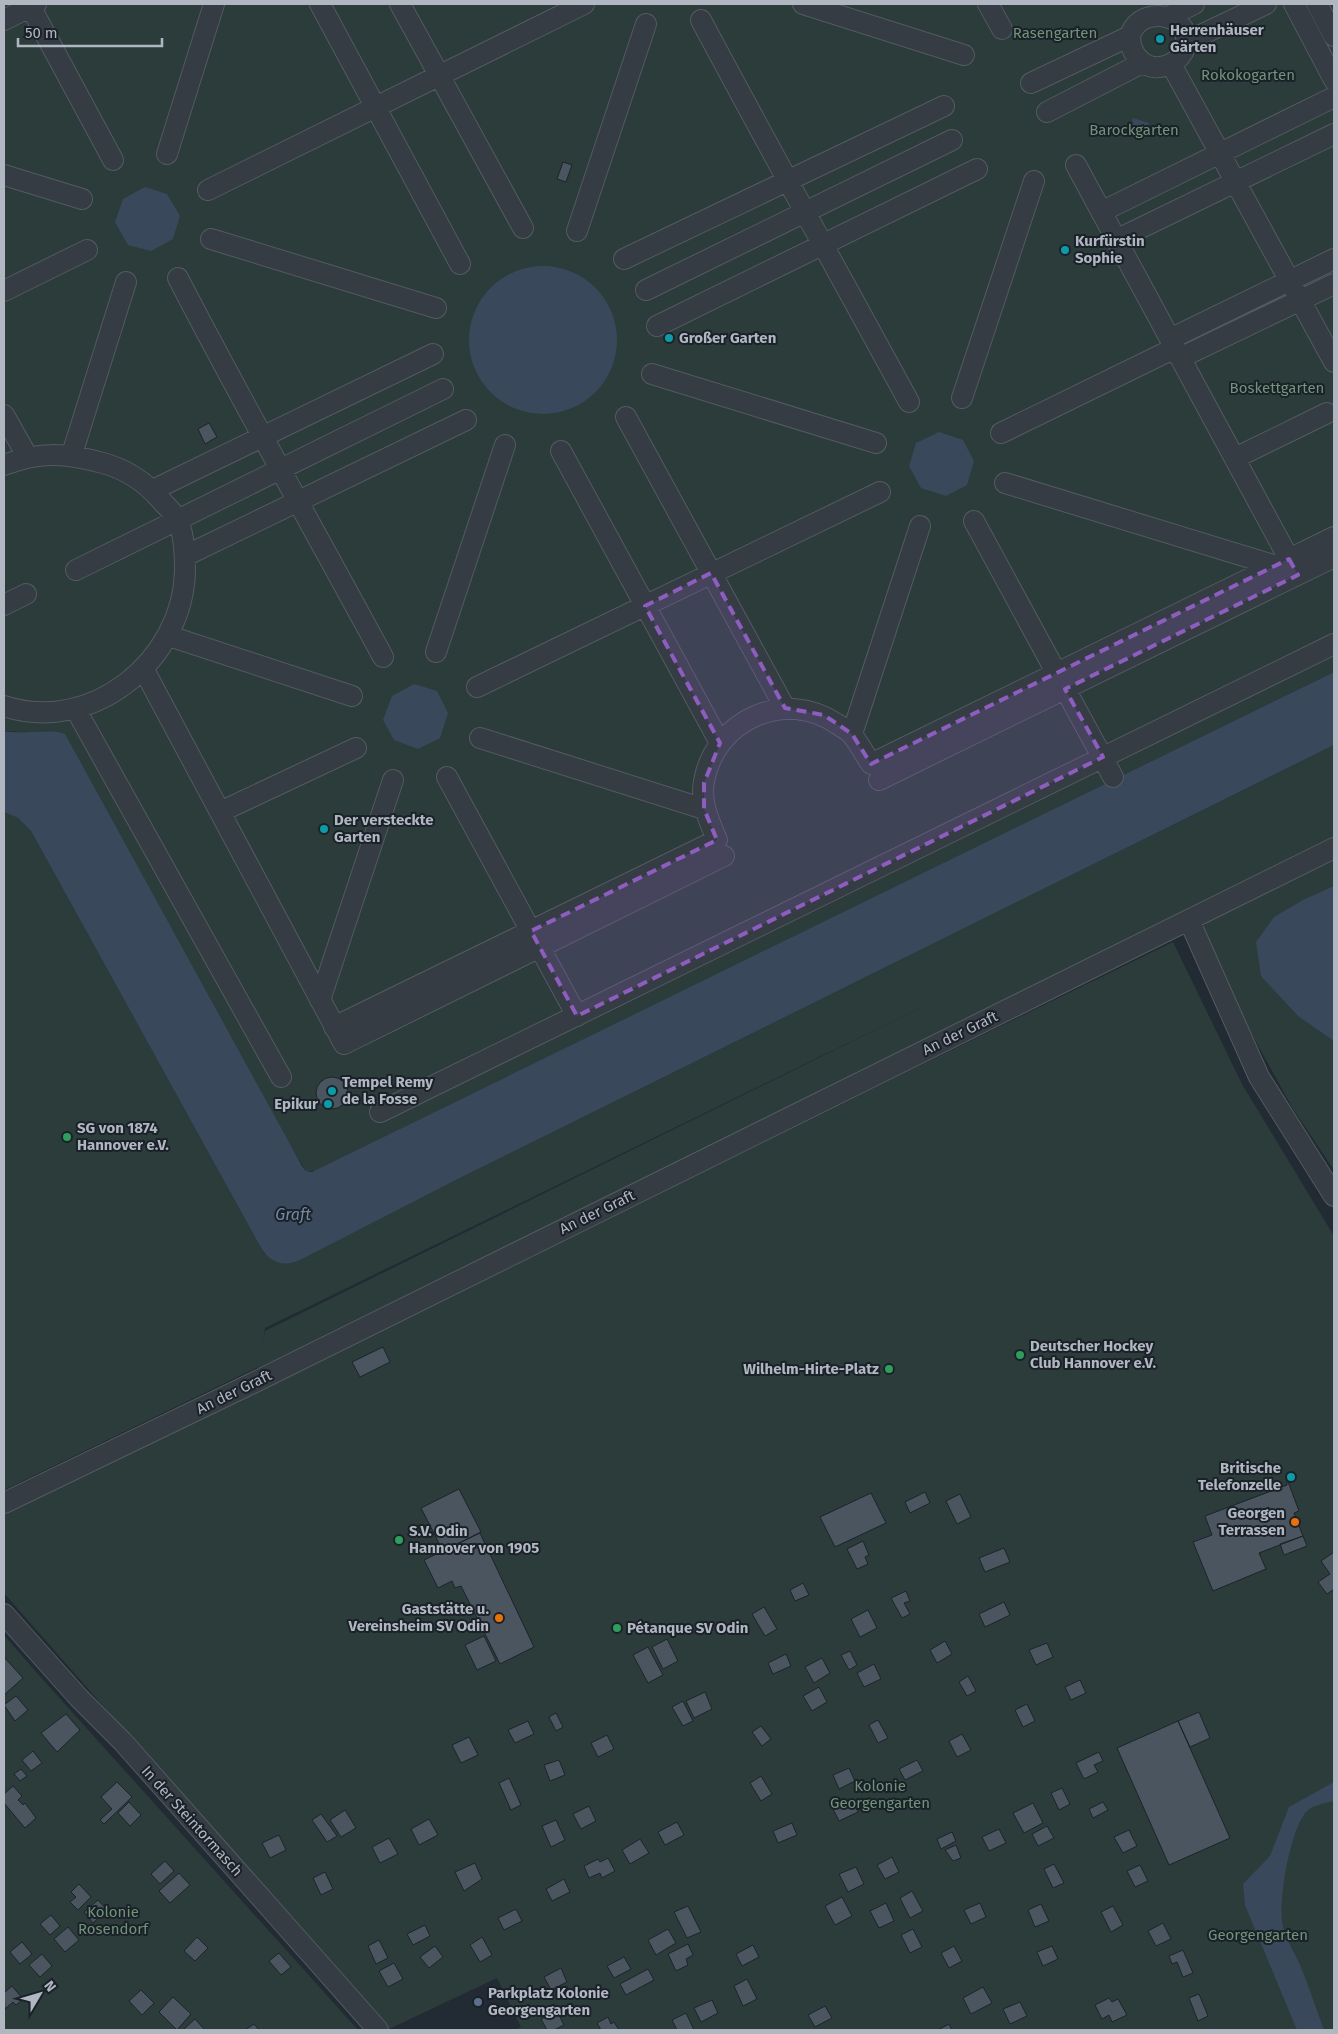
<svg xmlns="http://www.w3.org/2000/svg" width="1338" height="2034" viewBox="0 0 1338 2034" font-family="'Fira Sans',sans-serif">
	<rect width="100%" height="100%" fill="#222a33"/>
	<!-- green -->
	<path fill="#2b3c3b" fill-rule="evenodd" d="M4 4H1334V672L315 1171H306L37 733 4 731Z
		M1334 745V844L257 1375 258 1367 4 1490V812L18 818 31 831 264 1253 293 1263 454 1181ZM940 998 265 1331 262 1345 265 1328Z
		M1334 855V1170L1293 1109 1250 1031 1199 922Z
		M1173 942 1242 1084 1334 1236V2030H515L521 2027 497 1978 387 2030 4 1593V1513Z
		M4 1635 37 1673 358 2030H4Z"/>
	<!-- water -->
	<path fill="#39495b" d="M1133 118 1149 123 1144 139 1128 134 1131 129 1129 125 1132 124Z
		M145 187 167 194 180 216 173 239 151 251 128 245 115 222 123 199Z
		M469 340a74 74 0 1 1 148 0a74 74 0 1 1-148 0Z
		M939 432 963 440 974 461 967 485 946 496 921 488 909 466 916 443Z
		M1334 672V745L454 1181 300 1260C283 1268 269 1262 260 1246L31 831 18 818 4 812V731C21 735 53 728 65 734L302 1166 306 1171 312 1172Z
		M414 684 437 691 448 713 440 738 418 749 394 740 383 720 392 696Z
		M1334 886V1041L1298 1016 1261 976 1256 942 1274 917 1303 900Z
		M1334 1782V1801C1326 1803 1312 1805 1306 1812 1290 1830 1277 1904 1283 1927 1286 1940 1295 1953 1300 1965 1309 1986 1316 2009 1324 2030H1297L1245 1905 1243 1884 1270 1856 1289 1807Z"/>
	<!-- building -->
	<path fill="#4b555f" stroke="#1d232b" d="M563 162 572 165 566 182 557 179Z
		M209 423 217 437 205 444 198 429Z
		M316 1093a16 16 0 1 1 32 0a16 16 0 1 1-32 0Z
		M383 1347 390 1362 360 1377 352 1362Z
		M1287 1479 1299 1511 1294 1513 1303 1536 1259 1553 1266 1569 1213 1591 1193 1542 1212 1535 1205 1516 1287 1485Z
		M459 1489 481 1532 443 1551 421 1508Z
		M925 1492 930 1503 910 1513 905 1502Z
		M871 1493 886 1523 835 1547 820 1517Z
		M960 1494 971 1517 957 1524 946 1501Z
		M480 1533 534 1647 500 1664 461 1586 455 1588 452 1581 438 1588 424 1560Z
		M1303 1536 1307 1546 1284 1555 1280 1544Z
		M863 1541 869 1555 865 1557 868 1564 857 1569 847 1549Z
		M1004 1548 1010 1562 985 1572 979 1558Z
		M1334 1552V1589L1327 1594 1318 1582 1330 1574 1321 1561Z
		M803 1583 809 1595 795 1601 790 1590Z
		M906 1591 910 1601 904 1603 910 1614 902 1618 891 1598Z
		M1004 1602 1010 1615 985 1627 979 1614Z
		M764 1607 777 1629 765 1636 752 1614Z
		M868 1610 877 1628 860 1637 851 1619Z
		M484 1636 496 1661 477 1670 465 1645Z
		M667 1639 678 1661 663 1669 652 1647Z
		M945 1641 952 1654 937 1663 930 1650Z
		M1047 1643 1053 1657 1036 1665 1029 1650Z
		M648 1647 663 1675 648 1683 633 1655Z
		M850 1651 857 1665 849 1670 841 1655Z
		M786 1654 791 1666 773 1674 768 1663Z
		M4 1657 23 1678 4 1695Z
		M822 1658 830 1673 814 1683 805 1667Z
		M874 1664 881 1679 864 1687 857 1673Z
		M968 1676 976 1691 967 1696 959 1682Z
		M1080 1680 1086 1693 1071 1700 1065 1687Z
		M819 1687 827 1702 812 1711 803 1696Z
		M705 1692 712 1709 694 1718 686 1701Z
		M16 1696 28 1710 15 1721 4 1705Z
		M683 1701 693 1721 683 1726 672 1707Z
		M1027 1704 1035 1721 1023 1727 1015 1710Z
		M1199 1712 1210 1738 1190 1747 1178 1721Z
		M556 1713 563 1727 556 1731 549 1717Z
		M66 1714 80 1730 57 1752 41 1733Z
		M878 1720 888 1738 878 1743 869 1725Z
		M528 1721 534 1734 515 1743 508 1730Z
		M1178 1721 1230 1838 1169 1865 1117 1748Z
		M761 1726 771 1739 762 1746 752 1732Z
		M962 1734 971 1750 957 1757 949 1741Z
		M607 1735 614 1749 598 1757 591 1743Z
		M469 1737 478 1755 461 1763 452 1745Z
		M33 1751 42 1763 31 1771 22 1760Z
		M1099 1752 1103 1761 1094 1765 1098 1772 1084 1779 1076 1763Z
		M559 1760 565 1775 550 1781 544 1765Z
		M917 1760 923 1771 905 1780 899 1769Z
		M849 1768 855 1781 839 1789 833 1775Z
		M21 1769 27 1776 20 1781 14 1774Z
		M761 1776 772 1794 761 1801 750 1783Z
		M509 1778 521 1805 511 1810 499 1783Z
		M117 1782 132 1797 104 1824 100 1820 112 1809 101 1797Z
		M13 1786 22 1796 18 1800 23 1805 25 1803 36 1818 25 1828 4 1803V1794Z
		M1062 1788 1070 1804 1059 1810 1051 1793Z
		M853 1800 858 1812 839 1821 833 1809Z
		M129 1802 141 1815 130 1826 118 1813Z
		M1103 1802 1108 1810 1093 1818 1089 1809Z
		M1033 1803 1043 1823 1024 1833 1013 1813Z
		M589 1806 596 1821 581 1829 573 1814Z
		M345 1810 356 1828 341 1837 330 1820Z
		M321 1814 337 1836 327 1842 312 1820Z
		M429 1819 438 1835 419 1845 411 1829Z
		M556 1820 565 1840 551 1847 542 1826Z
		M677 1822 684 1835 665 1845 658 1832Z
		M792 1823 797 1835 778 1843 773 1831Z
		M1047 1826 1054 1838 1038 1846 1032 1834Z
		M999 1829 1006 1843 989 1851 982 1837Z
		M1129 1830 1137 1846 1123 1853 1114 1837Z
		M952 1832 956 1841 941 1849 937 1839Z
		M279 1835 286 1850 270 1858 262 1843Z
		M389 1838 398 1854 380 1863 372 1847Z
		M640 1839 649 1853 630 1864 622 1850Z
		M956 1845 961 1858 953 1861 945 1850Z
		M892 1857 899 1872 885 1879 877 1865Z
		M608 1858 615 1871 602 1878 600 1873 589 1878 584 1866 598 1859 600 1862Z
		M165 1861 174 1871 160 1884 151 1874Z
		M475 1863 482 1879 464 1891 455 1872Z
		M1054 1864 1064 1883 1053 1888 1044 1869Z
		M1140 1865 1148 1881 1135 1887 1127 1871Z
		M856 1867 864 1884 848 1892 839 1874Z
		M325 1872 333 1889 321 1895 313 1878Z
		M179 1873 190 1885 170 1903 159 1891Z
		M564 1879 570 1892 552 1901 546 1889Z
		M79 1884 91 1897 78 1910 70 1902 76 1897 71 1892Z
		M912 1891 923 1911 910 1918 900 1898Z
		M842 1897 852 1916 835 1925 825 1906Z
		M98 1900 107 1910 93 1923 84 1912Z
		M886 1903 894 1921 879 1928 870 1911Z
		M980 1903 986 1917 971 1924 964 1910Z
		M1041 1904 1049 1921 1035 1927 1028 1910Z
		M688 1906 701 1932 687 1938 674 1912Z
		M1113 1906 1123 1925 1111 1932 1101 1912Z
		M516 1909 522 1921 504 1930 498 1918Z
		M51 1915 60 1926 50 1935 40 1924Z
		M1163 1923 1171 1939 1156 1946 1148 1931Z
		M425 1925 430 1936 413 1945 407 1934Z
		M68 1927 79 1940 65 1952 54 1939Z
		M668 1929 676 1943 656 1955 648 1940Z
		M913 1929 922 1947 910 1953 901 1935Z
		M197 1937 208 1948 195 1961 184 1951Z
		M482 1937 492 1955 480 1962 470 1945Z
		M379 1940 388 1958 376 1964 368 1946Z
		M22 1942 32 1954 20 1964 10 1952Z
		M688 1944 693 1955 686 1959 688 1965 676 1971 668 1954Z
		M753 1945 759 1957 742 1966 736 1954Z
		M435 1946 443 1957 429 1968 420 1957Z
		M954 1946 962 1961 949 1968 941 1953Z
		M1052 1946 1058 1959 1043 1966 1037 1952Z
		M1183 1950 1193 1973 1183 1977 1177 1962 1172 1964 1169 1956Z
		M279 1953 291 1967 281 1975 269 1961Z
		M42 1954 52 1966 40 1977 29 1965Z
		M624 1957 631 1969 614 1978 607 1966Z
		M394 1963 403 1979 388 1987 379 1971Z
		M561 1968 567 1982 551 1990 544 1977Z
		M648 1969 654 1980 626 1995 620 1984Z
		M747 1979 757 1999 743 2006 734 1986Z
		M12 1986 23 1999 16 2005 13 2002 5 2009 4 1993Z
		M983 1987 992 2003 971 2014 963 1998Z
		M141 1990 154 2003 142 2015 129 2001Z
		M1199 1994 1208 2016 1198 2021 1189 1998Z
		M173 1997 191 2014 177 2030 159 2012Z
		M1109 1998 1112 2002 1118 1999 1127 2015 1112 2022 1109 2015 1102 2019 1095 2005Z
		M712 2000 718 2013 701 2022 694 2008Z
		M1020 2002 1027 2016 1010 2024 1003 2009Z
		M825 2006 832 2018 815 2027 808 2015Z
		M557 2011 564 2025 554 2030H547L541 2019Z
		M686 2013 694 2030H677L672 2020Z
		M608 2017 611 2024 614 2022 619 2030H601L597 2023Z
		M195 2019 205 2030H183Z
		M254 2024 259 2030H245Z
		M949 2024 952 2030H938Z"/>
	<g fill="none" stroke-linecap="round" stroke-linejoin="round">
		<!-- minor casing -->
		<g stroke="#535a62" stroke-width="22">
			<path id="minor" d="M29 4 113 160
				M320 4 460 264
				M400 4 523 228
				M803 4 964 55
				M988 4 1002 29
				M1294 4 1334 80
				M1317 4 1334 36
				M1172 15 1194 4
				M4 20 36 4
				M701 20C769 148 840 275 909 402
				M1186 42 1266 4
				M1171 64 1334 362
				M1031 83 1130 36C1141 0 1201 17 1183 52 1179 59 1173 64 1165 66 1145 72 1130 55 1130 36
				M1047 112 1142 63
				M167 154 214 4
				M1076 165 1295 570
				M4 175 82 199
				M208 190 584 4
				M1101 212 1334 97
				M577 231 646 24
				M211 239 436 308
				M1116 240 1334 134
				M624 259 944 106
				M178 278C244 406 315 531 383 657
				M646 290 952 140
				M4 291 87 250
				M657 326 977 169
				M1170 339 1334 259
				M1180 358 1334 284
				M652 374 876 443
				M962 398 1034 181
				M4 415 27 456
				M626 417 785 708
				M1001 433 1175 348
				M561 451 720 743
				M72 454 126 282
				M1235 458 1327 413
				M4 465C41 451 66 453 103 463 125 469 145 482 160 499 165 505 173 512 177 519 184 531 185 557 185 571 183 660 92 735 4 706
				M1005 483 1273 565
				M153 490 433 354
				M974 521 1113 777
				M185 556 466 420
				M76 570 443 389
				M4 605 26 594
				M169 636 352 696
				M436 652 505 445
				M144 670 344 1044 724 856
				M477 687 880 492
				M75 708 281 1077
				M852 734 920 526
				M480 738 704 809
				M447 777 577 1016
				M879 780 1334 557
				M220 812 356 748
				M1189 920 1259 1077 1334 1196
				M320 1000 393 780
				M334 1027 717 840C709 821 700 802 704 781 715 720 785 688 837 724 842 727 848 730 852 735 859 743 865 755 871 764L1334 537
				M380 1112 1334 644
				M4 1503 255 1382 1334 848
				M4 1614 79 1698 123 1742 378 2030"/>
		</g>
		<!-- minor -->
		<use href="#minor" stroke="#353c44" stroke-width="20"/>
	</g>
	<!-- marked area -->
	<path fill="#8e5dc0" fill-opacity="0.2" stroke="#8e5dc0" stroke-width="4" stroke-dasharray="10 6" stroke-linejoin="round" d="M1289 559 1298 575 1065 689 1103 757 577 1016 531 931 717 840 704 809V783L720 743 645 606 711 573 785 708 824 715 852 734 871 764Z"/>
	<!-- markers -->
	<g fill="#0f9aa8" stroke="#1b2129" stroke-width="2">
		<circle cx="1160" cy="39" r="5"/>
		<circle cx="1065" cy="250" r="5"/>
		<circle cx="669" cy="338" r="5"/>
		<circle cx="324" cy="829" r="5"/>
		<circle cx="332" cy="1091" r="5"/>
		<circle cx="328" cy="1104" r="5"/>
		<circle cx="1291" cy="1477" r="5"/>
	</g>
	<g fill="#2e9e5b" stroke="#1b2129" stroke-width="2">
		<circle cx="67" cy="1137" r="5"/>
		<circle cx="1020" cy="1355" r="5"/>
		<circle cx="889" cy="1369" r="5"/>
		<circle cx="399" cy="1540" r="5"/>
		<circle cx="617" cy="1628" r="5"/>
	</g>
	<g fill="#e8710a" stroke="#1b2129" stroke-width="2">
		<circle cx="1295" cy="1522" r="5"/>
		<circle cx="499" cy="1618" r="5"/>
	</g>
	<circle fill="#5c6f8a" stroke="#1b2129" stroke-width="2" cx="478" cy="2002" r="5"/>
	<g text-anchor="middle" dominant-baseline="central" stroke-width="4" stroke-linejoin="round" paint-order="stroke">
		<!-- poi labels -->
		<g font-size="15" font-weight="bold" fill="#b0b7c1" stroke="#1b2129" text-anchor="start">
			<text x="1170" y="30">Herrenhäuser<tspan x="1170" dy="17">Gärten</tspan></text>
			<text x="1075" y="241">Kurfürstin<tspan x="1075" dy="17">Sophie</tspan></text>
			<text x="679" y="338">Großer Garten</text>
			<text x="334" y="820">Der versteckte<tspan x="334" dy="17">Garten</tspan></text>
			<text x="342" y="1082">Tempel Remy<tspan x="342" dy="17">de la Fosse</tspan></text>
			<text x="318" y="1104" text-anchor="end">Epikur</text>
			<text x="77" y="1128">SG von 1874<tspan x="77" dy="17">Hannover e.V.</tspan></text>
			<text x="1030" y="1346">Deutscher Hockey<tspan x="1030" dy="17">Club Hannover e.V.</tspan></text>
			<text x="879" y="1369" text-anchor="end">Wilhelm-Hirte-Platz</text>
			<text x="1281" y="1468" text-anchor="end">Britische<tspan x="1281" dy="17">Telefonzelle</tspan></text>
			<text x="1285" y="1513" text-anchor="end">Georgen<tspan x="1285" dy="17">Terrassen</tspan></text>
			<text x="409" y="1531">S.V. Odin<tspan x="409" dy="17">Hannover von 1905</tspan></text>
			<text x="489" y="1609" text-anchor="end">Gaststätte u.<tspan x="489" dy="17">Vereinsheim SV Odin</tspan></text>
			<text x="627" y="1628">Pétanque SV Odin</text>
			<text x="488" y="1993">Parkplatz Kolonie<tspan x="488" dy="17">Georgengarten</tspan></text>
		</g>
		<!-- park labels -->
		<g font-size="15" fill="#719478" stroke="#1b2129">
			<text x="1055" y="33">Rasengarten</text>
			<text x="1248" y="75">Rokokogarten</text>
			<text x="1134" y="130">Barockgarten</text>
			<text x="1277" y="388">Boskettgarten</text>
			<text x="880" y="1786">Kolonie<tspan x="880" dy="17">Georgengarten</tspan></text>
			<text x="113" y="1912">Kolonie<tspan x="113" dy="17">Rosendorf</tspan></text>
			<text x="1258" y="1935">Georgengarten</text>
		</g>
		<!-- street labels -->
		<g font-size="15" fill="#b0b7c1" stroke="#1b2129">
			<text transform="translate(960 1033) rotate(-26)">An der Graft</text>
			<text transform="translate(597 1212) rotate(-26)">An der Graft</text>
			<text transform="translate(234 1392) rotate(-26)">An der Graft</text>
			<text transform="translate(192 1821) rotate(48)">In der Steintormasch</text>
		</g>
		<!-- water labels -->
		<g font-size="16" font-style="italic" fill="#7489a1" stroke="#1b2129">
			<text x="293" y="1214">Graft</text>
		</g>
	</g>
	<!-- border -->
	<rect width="1338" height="2034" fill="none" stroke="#b0b7c1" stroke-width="10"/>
	<!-- north arrow -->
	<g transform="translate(40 1994) rotate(52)" stroke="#1b2129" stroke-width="4" paint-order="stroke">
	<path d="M0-4L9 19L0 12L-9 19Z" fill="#b0b7c1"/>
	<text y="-8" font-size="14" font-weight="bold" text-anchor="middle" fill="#b0b7c1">N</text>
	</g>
	<!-- scale -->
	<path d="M18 38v8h144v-8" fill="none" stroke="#b0b7c1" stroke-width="2.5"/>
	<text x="25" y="38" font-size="15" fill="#b0b7c1" stroke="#1b2129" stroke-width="4" paint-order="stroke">50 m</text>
</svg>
